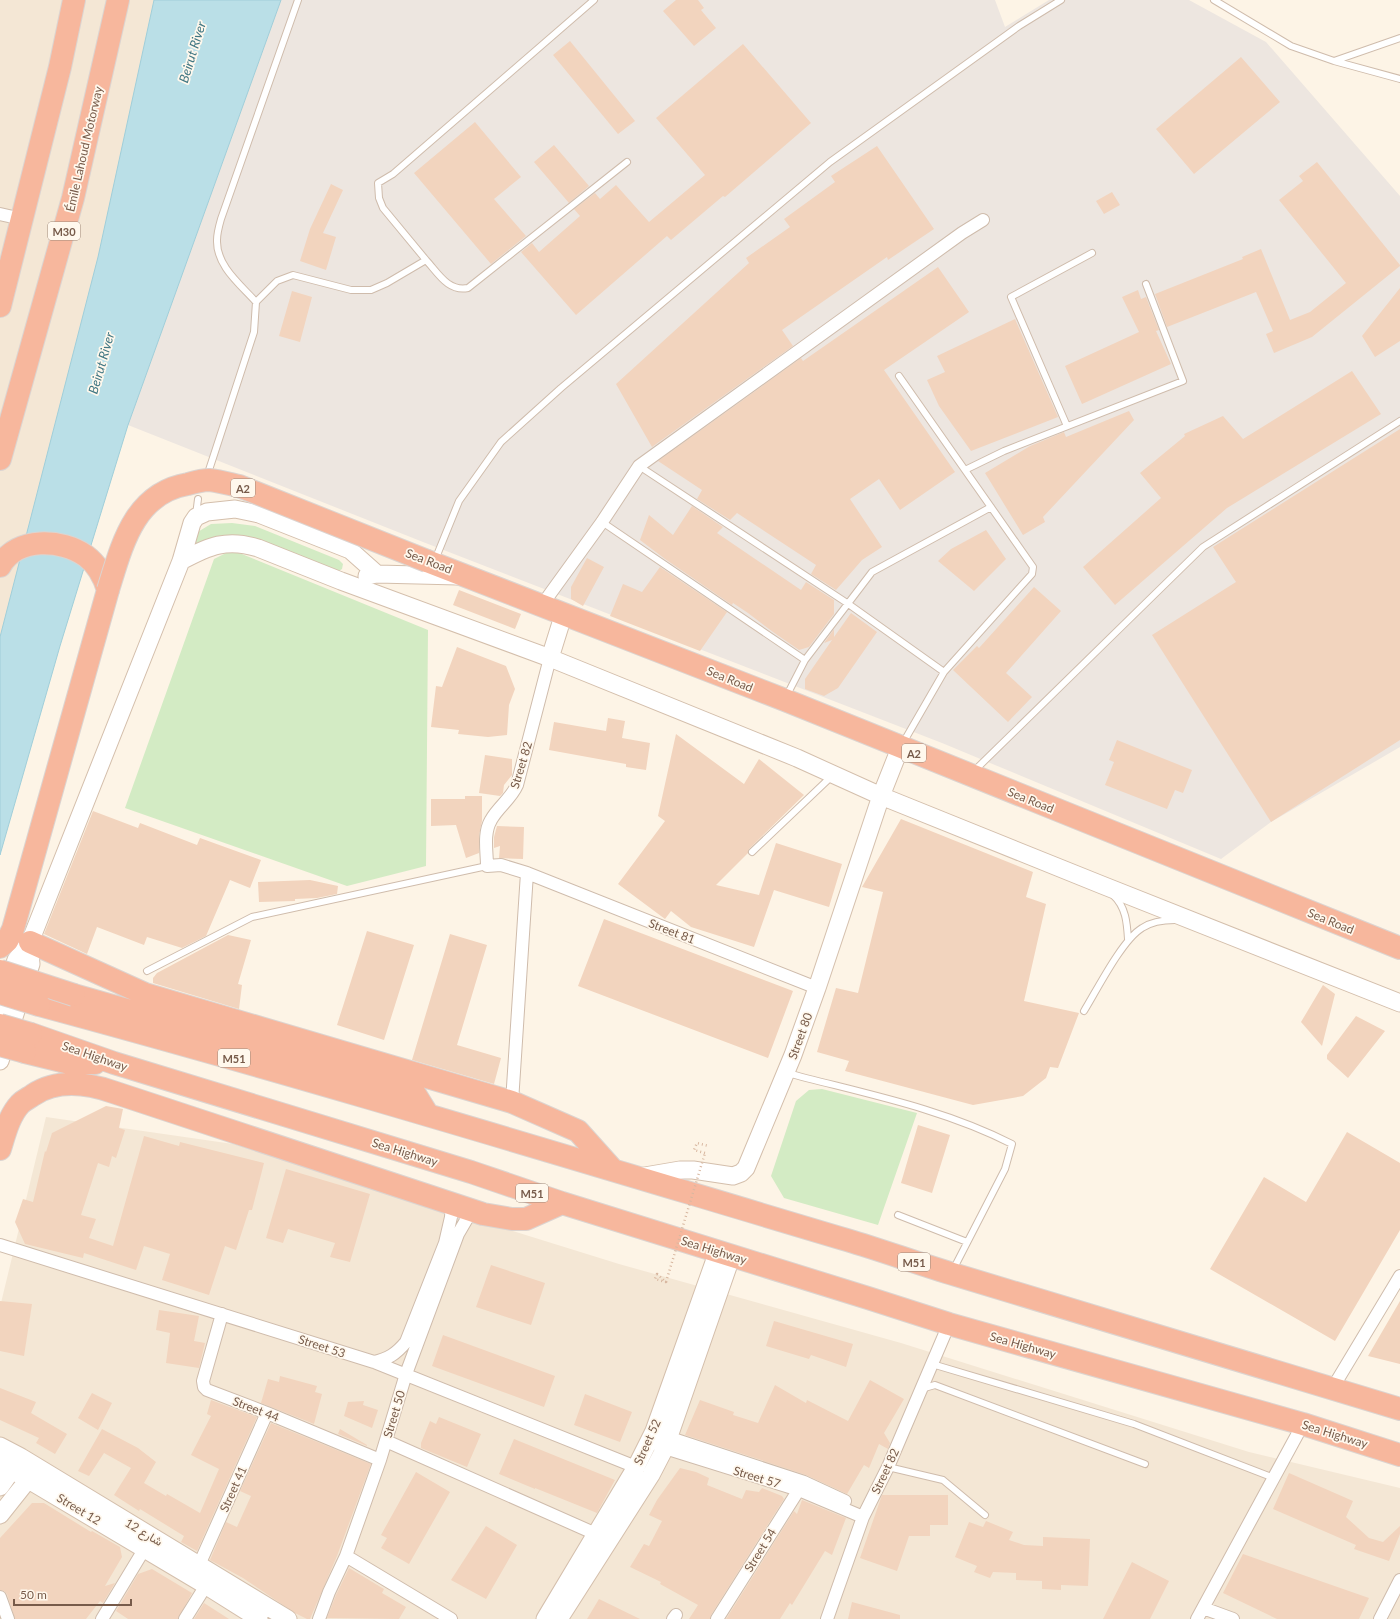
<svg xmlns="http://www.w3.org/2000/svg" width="1400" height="1619" viewBox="0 0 1400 1619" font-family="Lato,Vazirmatn,sans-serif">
	<rect width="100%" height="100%" fill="#fdf4e6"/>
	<!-- residential -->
	<path fill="#f4e7d5" d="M0 0H208L0 727Z
		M46 1117 233 1144 619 1264 901 1343 1249 1452 1400 1488V1619H0V1307Z"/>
	<!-- industrial -->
	<path fill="#ede6e0" d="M281 0H995L1005 27 1049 0H1189L1266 42 1400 196V747L1271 822 1221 859 942 743 423 542 128 425Z"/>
	<!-- green -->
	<path fill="#d3ebc4" d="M232 523 255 526 339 560 343 564 342 569 337 572 245 536C218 534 210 542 187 555L196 533 211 524Z
		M232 550 428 630 426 866 347 886 125 808 214 559Z
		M822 1089 917 1113 878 1225 784 1198 771 1176 796 1101 809 1090Z"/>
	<!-- water -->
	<path fill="#badfe7" stroke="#a0ced9" d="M154 0H281L128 425 60 646 0 855V637L98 257Z"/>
	<!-- building -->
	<path fill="#f2d4be" d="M676 0H698L704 8 701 10 716 28 694 46 663 11Z
		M570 41 635 121 618 134 553 55Z
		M743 44 811 123 725 197 723 196 671 240 667 236 576 315 521 252 532 243 539 252 580 216 574 209 595 193 600 199 616 185 649 222 705 175 656 118Z
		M1241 57 1280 102 1194 174 1156 129Z
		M475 122 521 177 494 199 526 236 491 264 414 173Z
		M554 145 589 186 569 203 534 162Z
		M877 146 934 229 888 260 887 257 782 330 793 346 652 447 616 384 749 263 746 258 790 227 784 219 835 182 831 176Z
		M1317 162 1400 265V266L1312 337 1274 353 1266 334 1273 331 1256 292 1167 327 1155 294 1243 259 1242 257 1261 249 1290 320 1310 312 1346 283 1279 200 1303 181 1299 176Z
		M331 184 343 190 323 233 336 237 326 270 300 261 310 229Z
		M1112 192 1120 205 1104 214 1096 201Z
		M938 267 969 312 884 370 955 472 900 510 879 479 850 499 882 547 862 560 836 590 811 574 816 565 737 513 730 520 697 499 702 490 658 461 801 358 803 361Z
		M1400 288V341L1375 357 1362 336Z
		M1138 290 1141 299 1146 297 1159 330 1156 331 1171 364 1082 404 1065 366 1139 332 1122 297Z
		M292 291 312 297 300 342 279 336Z
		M1015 319 1058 417 971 451 939 406 927 380 945 372 937 356Z
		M1352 371 1381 414 1227 508 1115 605 1083 567 1161 498 1140 473 1185 436 1184 434 1223 416 1243 439Z
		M1129 411 1134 420 1043 517 1045 522 1023 535 985 473 1030 446 1064 432 1066 437Z
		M1400 429V740L1271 822 1152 635 1236 582 1213 547Z
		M692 506 723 527 717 533 801 590 806 582 834 600V614L809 647 799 650 773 632 748 613 733 603 732 605 665 559 640 540 649 515 673 535Z
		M986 530 1006 559 974 591 938 561 951 549Z
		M587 558 604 567 583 606 571 599V587Z
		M660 567 727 612 700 651 610 616 623 584 642 592Z
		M1034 587 1061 611 1006 673 1032 697 1008 722 953 670 977 646 979 648Z
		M459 590 521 614 515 629 453 605Z
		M851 613 877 632 838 688 824 696 805 689V679L832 640 824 643 834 629V637Z
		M457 647 506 666 515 689 509 705 507 735 488 737 458 734 459 730 431 727 436 686 442 687Z
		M608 718 625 721 622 738 650 743 646 770 626 767V764L549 750 554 722 606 731Z
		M676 734 744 784 759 759 804 795 749 849 748 853 716 885 759 895 776 843 842 864 829 907 774 890 754 947 691 927 671 911 665 919 618 884 665 821 658 816Z
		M1117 740 1192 770 1183 793 1175 790 1167 809 1105 785 1114 762 1109 760Z
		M485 755 512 759V775L504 785 503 793 500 796 479 793Z
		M465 796H482V821L479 836V853L466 858 456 825 431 826V799H465Z
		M93 811 138 828 140 823 197 845 200 838 261 860 250 888 230 880 206 936 182 948 147 937 144 945 97 927 87 954 44 934Z
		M901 819 1033 872 1026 897 1046 904 1024 1001 1079 1013 1058 1068 1050 1067 1046 1078 1023 1096 973 1105 845 1071 849 1061 817 1052 836 988 858 993 883 892 862 887Z
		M497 826 524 827 523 859 499 858 500 846 494 848V837Z
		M310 880 338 886 337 894 317 898 295 899V901L259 902 258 882Z
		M604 919 793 991 768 1058 578 986Z
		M367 931 414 945 384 1040 337 1025Z
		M450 934 487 945 457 1045 501 1058 494 1084 412 1060Z
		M228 935 251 940 238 984 242 985 239 1009 153 983V978L157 973Z
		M1323 985 1335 994 1322 1046 1301 1022Z
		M1356 1016 1385 1031 1348 1078 1327 1059V1055Z
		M106 1106 123 1109 119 1128 125 1130 116 1158 112 1156 109 1167 98 1163 81 1215 96 1219 89 1238 113 1246 144 1136 179 1146 180 1142 264 1163 252 1210H249L236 1250 225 1246 209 1295 162 1280 170 1254 144 1246 136 1270 84 1253 83 1258 25 1244 15 1222 23 1199 33 1202 45 1151 46 1152 52 1133Z
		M918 1125 950 1135 932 1193 901 1183Z
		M1347 1132 1400 1163V1230L1335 1341 1210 1269 1264 1177 1306 1202Z
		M286 1169 370 1194 350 1262 330 1257 335 1243 288 1229 283 1243 266 1238Z
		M491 1265 545 1283 531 1325 476 1307Z
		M0 1301 32 1304 24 1356 0 1351Z
		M1400 1301V1364L1368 1356Z
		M159 1310 199 1316 194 1341 205 1343 199 1368 166 1363 170 1333 156 1330Z
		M774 1321 853 1344 846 1367 811 1355 809 1359 766 1346Z
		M443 1335 555 1376 544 1407 432 1366Z
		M280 1376 317 1386 315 1392 322 1394 314 1424 261 1403 268 1379 279 1382Z
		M870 1380 904 1399 884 1433 890 1443 888 1449 879 1444 869 1468 864 1465 847 1494 806 1475 685 1435 700 1400 734 1412 733 1415 758 1423 775 1385 806 1403 807 1400 848 1421Z
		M0 1388 36 1402 31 1413 67 1434 55 1454 36 1443 39 1438 0 1420Z
		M92 1393 112 1403 98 1430 78 1418Z
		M585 1394 632 1412 620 1442 574 1425Z
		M211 1400 257 1417 197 1551 181 1542 184 1536 140 1509 139 1511 114 1495 131 1468 104 1453 89 1476 78 1471 102 1429 138 1448 156 1462 144 1483 166 1496 167 1494 200 1513 219 1469 191 1455 211 1416 207 1414Z
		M364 1401 363 1405 378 1410 372 1428 344 1416 348 1402Z
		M439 1417 481 1434 467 1467 421 1448V1443L430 1421 436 1424Z
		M271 1423 371 1464 337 1556 310 1619H307L295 1613 243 1578 210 1560 226 1522 237 1527 251 1496 240 1491Z
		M340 1429 367 1445V1446L338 1434Z
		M514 1439 615 1480 597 1513 535 1488V1489L499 1474Z
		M680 1468 696 1472 709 1478 707 1485 742 1499 746 1490 759 1492 762 1488 782 1496 784 1499 711 1615 710 1619H689L698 1605 660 1584 661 1582 630 1567 644 1544 649 1546 662 1521 649 1515 657 1500Z
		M416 1472 450 1492 409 1564 381 1548 387 1538 381 1535Z
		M1289 1473 1353 1501 1346 1517 1369 1538 1383 1542 1400 1526V1534L1389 1561 1354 1549 1356 1545 1273 1509Z
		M882 1495H948V1525H930V1536H909L897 1571 860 1558Z
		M802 1500 846 1518 832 1555 825 1551 792 1605 790 1603 780 1619H726L794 1511 797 1514Z
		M32 1503H44L91 1532 92 1531 120 1547 122 1557 105 1586 115 1583 103 1603 100 1601 86 1619H15L7 1594 4 1591 0 1590V1538Z
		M986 1521 1013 1532 1009 1540 1024 1545 1043 1546V1537L1090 1539 1088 1586 1061 1585V1590L1042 1589V1581L1016 1580V1573L993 1572 990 1578 974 1572 977 1566 955 1557 969 1522 983 1527Z
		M486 1526 517 1545 486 1599 451 1580Z
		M1243 1554 1369 1598 1359 1619H1277L1223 1593Z
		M1132 1562 1169 1581 1150 1619H1103Z
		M349 1568 384 1589 382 1593 406 1607 399 1619 327 1618 336 1595Z
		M152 1569 192 1593 178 1619H128L116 1611 138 1574Z
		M599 1599 640 1619H587Z
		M852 1602 900 1615V1619H848Z
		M204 1603 229 1619H194Z"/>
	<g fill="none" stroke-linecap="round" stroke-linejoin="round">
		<!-- lane casing -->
		<g stroke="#cfbcac" stroke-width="8">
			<path id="lane" d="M1214 0 1291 46 1334 61 1400 79
				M1334 61 1400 38
				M426 260C438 273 448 292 468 288L627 162
				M256 302 277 281 293 275 351 290H371L387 283 426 260 383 208 379 198 378 183 393 174 594 0
				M899 376 1033 567 1032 574 944 672 903 743
				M1067 426 1011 297 1092 253
				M639 466 847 603 944 672
				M209 470 254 332 256 302C241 285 216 266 217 240 217 233 219 226 221 219L298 0
				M965 470 1004 451 1183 381 1146 284
				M196 515 198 499
				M602 522 805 660
				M435 560 459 501 501 442 561 388 830 162 1019 26 1061 0
				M786 697 805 660 872 572 991 507
				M973 772 1203 547 1400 421
				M752 852 833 775
				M1113 895C1126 907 1127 923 1128 939
				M147 971 252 917 487 866
				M1084 1011C1097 990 1122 940 1142 928 1151 922 1164 920 1175 920
				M787 1073C862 1093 942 1108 1012 1144L1005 1169 953 1270
				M898 1215 967 1242
				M932 1364 1134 1424 1274 1478
				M921 1389 935 1385 1145 1464
				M888 1467 943 1480 985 1515"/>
		</g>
		<!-- street casing -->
		<g stroke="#cfbcac" stroke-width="14">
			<path id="street" d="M0 214 22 219
				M542 605 602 522 639 466 962 233 983 220
				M550 658 517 785C511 799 498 807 491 820 483 833 487 852 487 866L501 865 527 873 817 988
				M512 1102 527 873
				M0 1245 374 1362 636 1467
				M222 1314 203 1381 204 1387 207 1390 267 1413 380 1460
				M374 1362C388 1359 396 1354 406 1342L445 1243 451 1217 452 1203
				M1332 1389 1400 1276
				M661 1435 804 1482 845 1501
				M386 1441 596 1534
				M658 1445 665 1448 799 1490 863 1517
				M346 1556 451 1619
				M199 1565 267 1413
				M0 1597 8 1619
				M1203 1608 1233 1619
				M102 1619 148 1543
				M185 1619 210 1579
				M319 1619 329 1592 346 1556 380 1460 406 1374 458 1234 472 1210
				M673 1619 676 1615
				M717 1619 803 1483
				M827 1619 863 1517 888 1467 949 1324
				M1197 1619 1303 1424
				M1380 1619 1400 1580"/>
		</g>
		<!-- secondary casing -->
		<g stroke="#d4bfac" stroke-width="19">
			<path id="secondary" d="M181 561C209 546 227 538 258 548L341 581 550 658 797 758 881 796 1102 885 1400 1003
				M367 576 377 574 458 576
				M550 658 564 613
				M0 1008 16 960 30 942 181 561 192 523 196 517 207 512 235 509 259 514 350 550 377 574
				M0 1061 31 964 29 944
				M639 1177 680 1170H693L733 1176 741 1173 746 1168 793 1055 817 988 881 796 900 748
				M0 1446 21 1457 288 1619
				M0 1463 205 1585 259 1619
				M0 1487 19 1460
				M0 1515 35 1471
				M545 1619 636 1467 654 1431 718 1251
				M559 1619 651 1475 665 1448 732 1255"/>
		</g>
		<!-- highway casing -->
		<g stroke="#dcd4d0" stroke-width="24">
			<path id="highway" d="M0 306 60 67 74 0
				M0 459 73 198 118 0
				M427 561 785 700 1400 948
				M0 566C17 536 62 539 86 556 98 565 104 577 108 590L13 929 7 941 0 947
				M30 942 145 994 512 1102 578 1131 613 1170
				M74 995 335 1069 415 1094 428 1115
				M39 1005C310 1078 578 1160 847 1240 884 1251 919 1264 956 1275 1104 1321 1252 1365 1400 1409
				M31 1034 114 1063 471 1172 562 1203 868 1298 949 1324 1303 1424 1400 1455
				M25 1052 70 1063H95
				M0 1149C5 1133 9 1116 20 1104 24 1100 29 1098 33 1095 57 1079 87 1083 113 1092L483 1214 512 1219H526L562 1203"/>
		</g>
		<!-- path -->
		<path stroke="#d8b7a0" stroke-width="2.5" stroke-dasharray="1 3" stroke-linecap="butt" d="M705 1153 694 1150 697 1143 709 1146
			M657 1274 666 1282 655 1279Z"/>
		<!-- lane -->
		<use href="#lane" stroke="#fff" stroke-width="6"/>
		<!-- street -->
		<use href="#street" stroke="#fff" stroke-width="12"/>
		<!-- secondary -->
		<use href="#secondary" stroke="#fff" stroke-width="17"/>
		<!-- highway -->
		<use href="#highway" stroke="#f7b79d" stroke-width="22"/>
		<!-- highway-bridge casing -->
		<g stroke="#dcd4d0" stroke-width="24" stroke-linecap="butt">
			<path id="highway-bridge" d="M108 590C122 545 134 493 188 484 195 482 202 480 209 480 219 481 230 484 239 486L427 561
				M0 971 74 995
				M0 993 39 1005
				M0 1025 31 1034
				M0 1045 25 1052"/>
		</g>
		<!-- path-bridge -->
		<path stroke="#d8b7a0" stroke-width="2.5" stroke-dasharray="1 3" stroke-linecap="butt" d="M666 1282 705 1153"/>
		<!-- highway-bridge -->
		<use href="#highway-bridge" stroke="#f7b79d" stroke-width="22"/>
	</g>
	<g text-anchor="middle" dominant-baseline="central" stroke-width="3.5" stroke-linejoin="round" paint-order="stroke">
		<!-- shield labels -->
		<g fill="#fff8ed" stroke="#a08a7b" stroke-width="1">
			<rect x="48" y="222" width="32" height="18" rx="3"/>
			<rect x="231" y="479" width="24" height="18" rx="3"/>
			<rect x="902" y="744" width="24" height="18" rx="3"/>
			<rect x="218" y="1049" width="32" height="18" rx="3"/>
			<rect x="516" y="1184" width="32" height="18" rx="3"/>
			<rect x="898" y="1253" width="32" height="18" rx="3"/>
		</g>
		<g font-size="11" font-weight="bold" fill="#775b4a">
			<text x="64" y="231">M30</text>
			<text x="243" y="488">A2</text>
			<text x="914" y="753">A2</text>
			<text x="234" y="1058">M51</text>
			<text x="532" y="1193">M51</text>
			<text x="914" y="1262">M51</text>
		</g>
		<!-- street labels -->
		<g font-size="12" fill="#775b4a" stroke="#fff8ed">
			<text transform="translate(84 149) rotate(-77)">Émile Lahoud Motorway</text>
			<text transform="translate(429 561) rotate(21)">Sea Road</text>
			<text transform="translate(730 679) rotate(22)">Sea Road</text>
			<text transform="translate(521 765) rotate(-73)">Street 82</text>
			<text transform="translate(1031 800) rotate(22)">Sea Road</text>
			<text transform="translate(1331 921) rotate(22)">Sea Road</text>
			<text transform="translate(672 931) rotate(21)">Street 81</text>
			<text transform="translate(800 1036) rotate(-70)">Street 80</text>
			<text transform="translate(95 1056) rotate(19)">Sea Highway</text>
			<text transform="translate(405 1152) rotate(17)">Sea Highway</text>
			<text transform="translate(714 1250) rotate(17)">Sea Highway</text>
			<text transform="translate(1023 1345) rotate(16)">Sea Highway</text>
			<text transform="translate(322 1346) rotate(18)">Street 53</text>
			<text transform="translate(256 1409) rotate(21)">Street 44</text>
			<text transform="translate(394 1414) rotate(-73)">Street 50</text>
			<text transform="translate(1335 1434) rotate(17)">Sea Highway</text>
			<text transform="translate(647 1442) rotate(-66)">Street 52</text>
			<text transform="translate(885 1471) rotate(-65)">Street 82</text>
			<text transform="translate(757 1477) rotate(17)">Street 57</text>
			<text transform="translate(233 1489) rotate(-66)">Street 41</text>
			<text transform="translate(79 1509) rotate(31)">Street 12</text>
			<text transform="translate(144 1532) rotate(31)">شارع 12</text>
			<text transform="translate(760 1550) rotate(-58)">Street 54</text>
		</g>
		<!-- water labels -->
		<g font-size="13" font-style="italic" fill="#417783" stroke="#fff8ed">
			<text transform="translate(192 52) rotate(-73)">Beirut River</text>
			<text transform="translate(101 363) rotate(-74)">Beirut River</text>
		</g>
	</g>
	<!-- scale -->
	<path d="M14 1599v6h117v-6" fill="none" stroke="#775b4a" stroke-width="2"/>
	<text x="20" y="1599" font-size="12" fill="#775b4a" stroke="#fff8ed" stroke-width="3" paint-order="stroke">50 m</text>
</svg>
